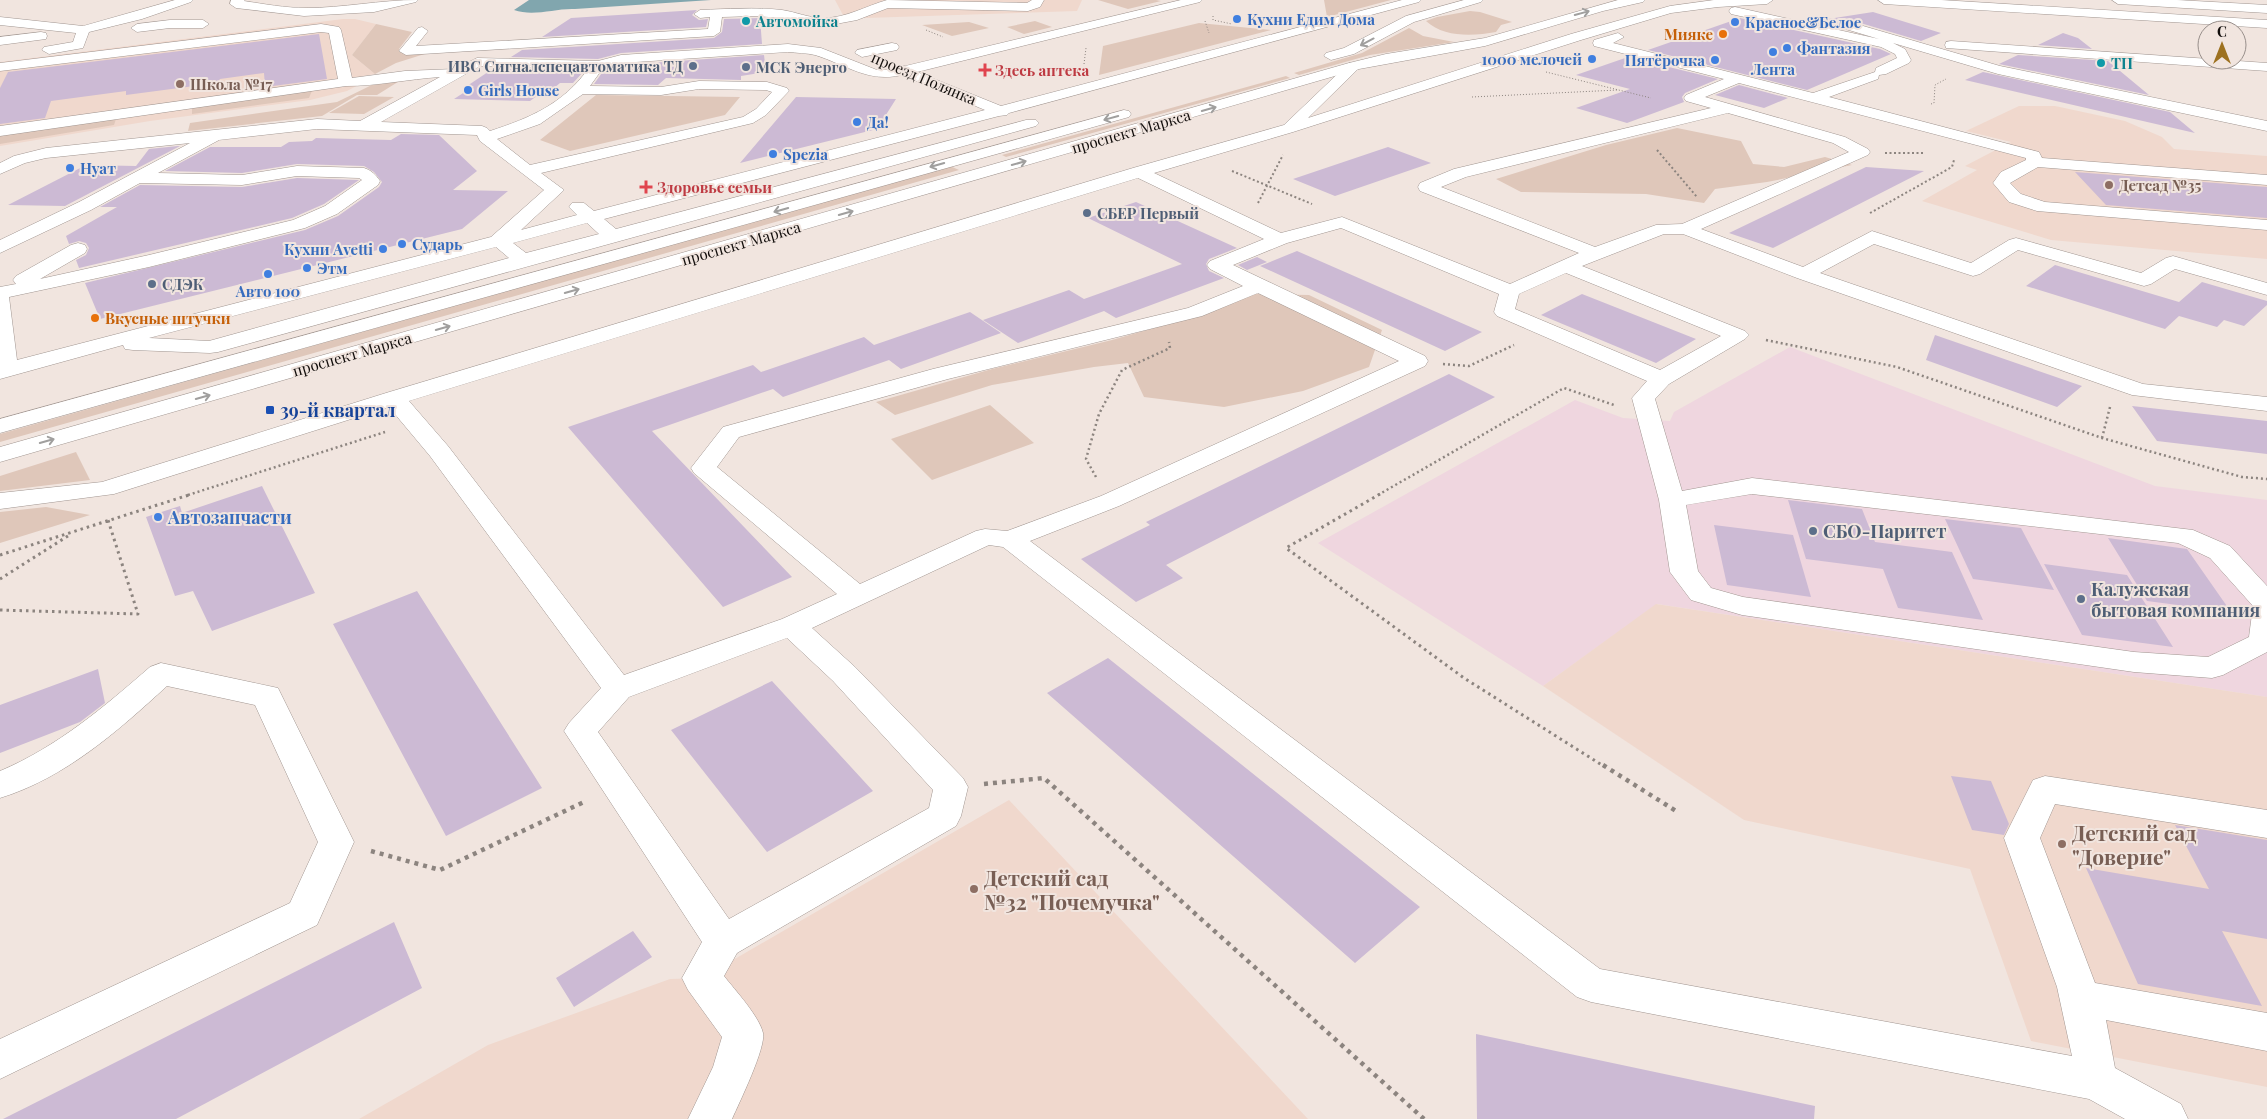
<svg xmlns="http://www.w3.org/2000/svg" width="2267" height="1119" viewBox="0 0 2267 1119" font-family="'Playfair Display',serif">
	<rect width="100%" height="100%" fill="#f1e5df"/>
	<!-- commercial -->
	<path fill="#efd6df" d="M1790 347 2155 486 2267 500V697L1657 604 1543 686 1318 543 1575 400 1623 418 1670 421 1674 412Z"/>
	<!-- education -->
	<path fill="#f0d8cd" d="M835 0H1082L1077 11 866 18 843 15Z
		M343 19H355L376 24 352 55 375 74 363 76 364 82 347 91 310 100 150 121 0 146V62Z
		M2019 106H2055L2125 121 2162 137 2174 149 2267 156V259L2051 240 1922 201 1977 170 1965 166 2011 142 1966 131Z
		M1656 604 2267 697V1087L2031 1041 1970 869 1744 820 1543 686Z
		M1009 800 1308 1119H359L488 1045 670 979 702 978Z"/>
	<!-- green -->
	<path fill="#dfc7ba" d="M1098 0H1156L1161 1 1128 9Z
		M1324 0H1391L1327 17Z
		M1470 11 1480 12 1512 22 1501 25 1496 32C1474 36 1444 38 1426 21L1437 17Z
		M1035 21 1052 27 1024 34 1007 27Z
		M969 22 989 28 952 36 922 25Z
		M1199 23 1271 30 1099 75 1103 46Z
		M376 24 412 32 399 49 402 53 434 51 396 63 375 74 352 55Z
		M1409 28 1423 36 1454 42 1370 55 1299 75 1294 73 1362 53Z
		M1286 76 1290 78 1006 157 1002 155Z
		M401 80 377 95H357L322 116 188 131 190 123 337 102 378 82Z
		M313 88 309 98 192 114V105Z
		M596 95 740 97 725 115 570 151 540 140Z
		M359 96 394 97 364 114 329 113Z
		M117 116 114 125 0 144V132Z
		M1677 128 1741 141 1753 164 1784 167 1825 157 1852 165 1767 182 1715 189 1704 203 1646 194 1521 192 1496 179 1606 145Z
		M950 166 959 170 0 442V434Z
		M1255 294 1309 295 1382 330 1369 367 1303 391 1224 407 1144 397 1128 363 1094 367 992 385 895 415 876 402 992 369 1112 340 1192 317Z
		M990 405 1034 443 932 480 891 439Z
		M76 452 90 480 0 491V476Z
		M46 507 90 515 0 543V512Z"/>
	<!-- water -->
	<path fill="#81a6ae" d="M529 0H711L575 9C555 8 534 17 514 10Z"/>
	<!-- building -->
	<path fill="#ccbad4" d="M697 10 692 15 699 20 708 19 706 27 542 37 571 18Z
		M1873 12 1941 33 1921 41 1847 19 1840 21 1838 24 1840 28 1809 22Z
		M760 18 762 44 621 53 598 59 511 57 522 50 714 38 722 32 724 19Z
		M1740 18 1880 49 1891 54 1807 90 1648 50Z
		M2063 33 2078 38 2092 49 2038 45Z
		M319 34 327 79 265 87 264 73 220 79 217 83 126 95V91L51 101 45 118 0 124V88L8 72Z
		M764 55 766 72 741 76V80L666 78 658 85 594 84 604 70 621 65Z
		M2018 55 2108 61 2149 95 1999 64Z
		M1628 57 1718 79 1685 93 1682 97 1684 102 1627 123 1576 108 1630 89 1576 75Z
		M494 68 584 71 573 83H560L554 88H548L530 101 454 99 474 86H467Z
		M1983 72 2170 112 2195 133 1965 80Z
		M1739 85 1788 98 1764 108 1715 95Z
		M796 97 896 99 877 129 740 163Z
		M401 134 439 135 477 171 453 190 508 191 462 229 100 319 85 283 305 230 338 216 379 187 382 182 374 172 364 166 297 164 242 173 165 171 210 147H281L289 142 312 141 316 138 391 140Z
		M178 146H180L65 206 8 205 86 165 136 166 149 149Z
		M1388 147 1431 163 1335 196 1293 179Z
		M1866 167 1924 171 1773 248 1729 233Z
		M2075 172 2267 187V218L2106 205Z
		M297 178 359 180 324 204 292 218 79 268 76 260 86 255 89 248 86 243 79 241 69 244 66 236 117 207H100L140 185 242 187Z
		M1136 202 1237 248 1209 259 1206 264 1209 271 1224 278 1116 318 1104 311 1018 343 983 320 1069 290 1084 299 1182 264 1088 218Z
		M1297 251 1482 332 1445 351 1260 266Z
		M1257 257 1267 262 1247 270 1238 265Z
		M2055 265 2179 302 2202 282 2267 301V305L2244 326 2224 320 2217 327 2179 316 2165 329 2026 286Z
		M1582 294 1696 339 1656 363 1541 315Z
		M970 312 1001 333 901 369 889 360 783 397 773 389 652 431 792 577 723 607 568 427 753 365 761 372 864 337 874 345Z
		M1935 335 2082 386 2057 407 1926 360Z
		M1449 374 1495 397 1166 565 1183 578 1136 602 1081 559 1150 525 1146 522Z
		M2132 406 2267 421V454L2157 441Z
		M262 486 315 593 212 631 193 591 175 596 146 517 180 506 182 513Z
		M1788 500 1862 509 1875 542 1952 552 1983 620 1898 608 1883 569 1806 559Z
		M1945 519 2021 528 2054 590 1973 579Z
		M1714 525 1793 535 1811 597 1727 585Z
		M2108 538 2187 549 2231 612 2147 601Z
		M2044 564 2127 575 2173 647 2082 635Z
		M417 591 542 788 446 836 333 624Z
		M1108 658 1420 907 1355 963 1047 693Z
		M98 669 105 703 80 722 0 753V705Z
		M772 681 873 791 767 852 671 730Z
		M1951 776 1991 781 2009 824 2004 835 1972 830Z
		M2175 825 2267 840V939L2222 931 2262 1006 2138 984 2086 868 2209 889Z
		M394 922 422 988 176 1119H3Z
		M633 931 652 957 574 1007 556 978Z
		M1476 1034 1815 1106 1814 1119H1477Z"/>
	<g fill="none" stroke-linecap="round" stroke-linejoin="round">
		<!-- minor casing -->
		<g stroke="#a19691" stroke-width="1">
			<path id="minor" d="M175 0H193L191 2 142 19 89 32 83 48 49 54 42 50 44 47 73 42 76 33 0 25V17L83 26Z
				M231 0H245L244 1C264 4 285 8 306 8 343 8 380 0 418 0L416 2 374 12 304 16 236 8 230 4Z
				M887 0 1027 3 1032 0H1044L1040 7 1028 11 888 8 857 20 825 26 806 25 782 18 755 16 722 17 720 32 714 36 406 55 399 51 418 28 422 27 428 31 416 46 708 29 710 17 700 18 694 14 700 10C727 9 755 7 782 10 796 12 808 18 824 18 846 18 866 6 887 0Z
				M1181 0H1202L1200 2 917 72 1001 106 1402 0H1421L1419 2 1009 113 1007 115 999 116 604 219 616 229 1026 120H1036L1039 123 1036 126 218 352 210 353 133 350 125 349 123 345 0 379V287L16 284 13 280 16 276 71 245 78 243 85 245 87 249 85 253 40 279 149 255 293 220 325 206 362 180 359 178 297 176 242 185 140 183 91 210 0 253V240L79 202 190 143 46 158 25 163 0 174V163L14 156 46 148 317 119 360 121 440 77C409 79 377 86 346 86L0 136V126L338 79 329 33 321 32 0 71V63L321 24 339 27 341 30 352 78 405 71 455 69 477 58 598 61 621 55 788 44 821 48 877 70H890L899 65 905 66ZM788 52C797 53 807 53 815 55 847 65 868 83 902 75L985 110 594 211 584 203H572L569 207 577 215 521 230 564 190 541 173 753 123 766 115 789 91 787 88 767 82 699 81 661 87 590 86 603 68 621 63ZM480 66 588 69C563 104 530 118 490 131L487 128 482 126 381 122ZM699 89 766 90 772 92 756 109 743 117 530 165 497 139 540 124 583 94 661 95ZM317 129 477 135 480 141 544 190 491 237 17 360 9 297 149 267 305 228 337 214 378 185 380 181C376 175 371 170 364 168L297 166 242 175 158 173 219 140ZM587 223 599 234 526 253 513 243ZM496 247 509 258 209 341 149 338Z
				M1714 0H1773L1767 4 1718 7 1671 13 1581 40 1293 132 1154 173 1281 233 1342 217 1510 284 1579 253 1420 191 1418 187 1420 183 1454 169 1711 108 1686 101 1684 98 1686 95 1724 79 1594 46 1593 43 1594 40 1618 33 1624 37 1613 43 1813 93 1875 72 1876 68 1897 58 1895 54 1881 47 1731 14 1729 11 1731 8 1735 7 1879 39 1842 28 1840 25 1842 22 1846 21 2000 66 2267 121V131L1998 74 1893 43 1905 49 1911 60 1909 63 1886 74 1879 75 1878 79 1829 97 2039 152 2042 158 2267 175V185L2038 167 2010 183 2021 194 2045 202 2267 220V230L2037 211 2009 202 1993 183 2001 172 2026 160V158L1739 83 1705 97 1845 137 1868 149 1870 152 1868 155 1701 229 1803 267 1872 231 1971 263 2009 240 2016 238 2141 273 2166 258 2173 256 2267 283V295L2175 269 2151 284 2144 286 2018 250 1980 274 1973 276 1874 244 1820 273 2143 384 2267 397V411L2132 395 1797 278 1683 234H1664L1582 266 1745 331 1749 335 1745 339 1669 384 1655 399 1682 491 1752 478 2193 530 2230 546 2267 586V652L2223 675 2212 678 2134 672 1742 615 1691 600 1670 572 1659 500 1632 398 1647 381 1497 316 1494 312 1499 294 1341 228 1287 243 1233 265 1425 356 1428 361 1425 366 1119 506 1030 541 1600 969 2072 1056 2057 987 2004 838 2033 780 2045 776 2267 810V838L2055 804 2040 838 2095 983 2267 1013V1051L2106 1020 2115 1068 2181 1104 2188 1119H2125L2089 1099 1591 1002 1577 997 1003 547 989 545 812 628 855 667 963 778 968 787 961 816 956 826 737 953 724 976C735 990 759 1016 763 1033 766 1048 739 1103 732 1119H688L713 1067 722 1037 688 990 682 978 702 942 564 731 569 723 601 688 430 456 389 407 114 494 0 509V493L102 482 386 393 1133 168 1284 125 1349 63H1359L1361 66 1308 118 1571 34 1670 6ZM1728 113 1833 143 1849 152 1682 224 1656 225 1595 247 1441 187 1466 177ZM1138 178 1264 239 1210 261 1207 265 1210 269 1243 286 1188 308 933 369 723 427 691 468 694 473 837 594 782 619 624 675 448 446 409 401ZM1566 273 1721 336 1660 370 1515 309 1519 294ZM1258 293 1399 361 1101 496 1007 531 985 529 976 531 860 584 717 467 739 437 948 379 1202 316ZM1752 494 2178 543 2210 558 2253 606 2249 637 2208 657 2134 652 1743 597 1711 588 1698 571 1686 505ZM787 638 833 681 933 790 929 808 729 919 598 732 629 697Z
				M1878 0H1941L2267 20V28L1884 4Z
				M170 20H203L209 24 203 28H170L137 32 131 28 137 24Z
				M41 32 46 33 47 36 46 39 0 45V37Z
				M1951 41 2267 63V71L1946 48 1945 45 1946 42Z
				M892 43 897 44 899 47 897 50 862 57 855 53 857 50Z
				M161 663 278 688 354 842 317 925 0 1079V1039L290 903 318 842 255 705 167 686C118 731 65 778 0 798V771C57 747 104 707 150 667Z"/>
		</g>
		<!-- major casing -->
		<g stroke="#a19691" stroke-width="1">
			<path id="major" d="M1464 0H1483L1481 2 1414 22 1354 54 1331 60 1324 56 1326 53 1344 48 1406 16Z
				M1618 0H1645L1643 2 1603 11 1485 46 1359 69 0 462V447L1349 63 1386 54 1485 38Z
				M2112 0H2177L2267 5V13L2118 4Z
				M1124 110 1129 111 1131 114 1129 117 0 433V419Z"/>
		</g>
		<!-- path-far4 -->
		<path stroke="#8c847f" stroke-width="1" stroke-dasharray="1 2" stroke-linecap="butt" d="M1213 16V20L1232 24
			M1205 21 1209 33
			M926 30 943 37
			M1084 64 1086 48
			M1546 72 1651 98
			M1472 97 1618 90
			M1931 104 1934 103 1935 85 1946 79"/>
		<!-- path-far3 -->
		<path stroke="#8c847f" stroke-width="2" stroke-dasharray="2 2.5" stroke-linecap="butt" d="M1657 150 1697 197
			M1885 153H1923
			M1232 171 1312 204
			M1258 203 1283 155
			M1870 213 1952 167 1954 160"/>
		<!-- path-far2 -->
		<path stroke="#8c847f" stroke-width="2.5" stroke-dasharray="2 3" stroke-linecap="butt" d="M1766 340 1897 367 2102 438 2242 477 2267 479
			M1443 364 1469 366 1514 345
			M2102 438 2110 407
			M1096 477 1086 459 1099 414 1122 370 1170 348 1169 342
			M188 495 385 432
			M1378 495 1564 388 1614 405"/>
		<!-- path-far1 -->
		<path stroke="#8c847f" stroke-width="3" stroke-dasharray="2.5 4" stroke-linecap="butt" d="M1380 494 1286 548 1464 678 1605 767
			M0 555 192 494
			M0 579 71 534
			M0 610 138 614 108 520"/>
		<!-- path -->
		<path stroke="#8c847f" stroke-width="4.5" stroke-dasharray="4 5" stroke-linecap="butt" d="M1603 765 1676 811
			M984 784 1044 778 1424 1119
			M371 851 440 870 586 801"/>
		<!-- minor -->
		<use href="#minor" fill="#fff" fill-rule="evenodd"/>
		<!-- major -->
		<use href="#major" fill="#fff" fill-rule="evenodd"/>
	</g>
	<!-- one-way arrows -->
	<defs><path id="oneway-shaft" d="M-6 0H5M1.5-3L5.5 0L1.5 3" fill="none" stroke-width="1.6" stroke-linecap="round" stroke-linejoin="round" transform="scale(1.25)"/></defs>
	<g stroke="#a09f9e">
		<use href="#oneway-shaft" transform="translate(1582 13) rotate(-15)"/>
		<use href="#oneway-shaft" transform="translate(1367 42) rotate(152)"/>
		<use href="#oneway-shaft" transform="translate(1209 109) rotate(-16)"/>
		<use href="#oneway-shaft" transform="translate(1111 118) rotate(165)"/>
		<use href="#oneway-shaft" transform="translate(1019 163) rotate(-16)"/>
		<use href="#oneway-shaft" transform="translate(937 165) rotate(164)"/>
		<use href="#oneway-shaft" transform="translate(781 210) rotate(164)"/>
		<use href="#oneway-shaft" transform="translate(846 213) rotate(-16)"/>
		<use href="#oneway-shaft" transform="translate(572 291) rotate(-16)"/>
		<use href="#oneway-shaft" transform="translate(443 328) rotate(-16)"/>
		<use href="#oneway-shaft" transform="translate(203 397) rotate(-16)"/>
		<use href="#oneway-shaft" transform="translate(47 441) rotate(-16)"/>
	</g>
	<!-- markers -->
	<g fill="#3f7fe0" stroke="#f1e5df" stroke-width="2">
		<circle cx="1237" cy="19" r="5"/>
		<circle cx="1735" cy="22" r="5"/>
		<circle cx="1787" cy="48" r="5"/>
		<circle cx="1773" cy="52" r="5"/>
		<circle cx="1592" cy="59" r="5"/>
		<circle cx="1715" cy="60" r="5"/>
		<circle cx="468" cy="90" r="5"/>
		<circle cx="857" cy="122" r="5"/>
		<circle cx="773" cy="154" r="5"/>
		<circle cx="70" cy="168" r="5"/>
		<circle cx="402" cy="244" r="5"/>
		<circle cx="383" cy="249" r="5"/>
		<circle cx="307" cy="268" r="5"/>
		<circle cx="268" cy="274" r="5"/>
		<circle cx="158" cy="517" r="5"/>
	</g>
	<g fill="#0f9aa8" stroke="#f1e5df" stroke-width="2">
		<circle cx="746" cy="21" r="5"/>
		<circle cx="2101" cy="63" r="5"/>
	</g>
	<g fill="#e8710a" stroke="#f1e5df" stroke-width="2">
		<circle cx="1723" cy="34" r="5"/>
		<circle cx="95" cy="318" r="5"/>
	</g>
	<g fill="#5c6f8a" stroke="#f1e5df" stroke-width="2">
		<circle cx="693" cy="66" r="5"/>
		<circle cx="746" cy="67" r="5"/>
		<circle cx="1087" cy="213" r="5"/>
		<circle cx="152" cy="284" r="5"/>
		<circle cx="1813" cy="531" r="5"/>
		<circle cx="2081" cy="599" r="5"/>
	</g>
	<g fill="#e0444e" stroke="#f1e5df" stroke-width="2">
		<path d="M982.5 62.5h5v5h5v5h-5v5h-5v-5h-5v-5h5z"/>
		<path d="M643.5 179.5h5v5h5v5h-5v5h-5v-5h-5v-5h5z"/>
	</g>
	<g fill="#8d6e63" stroke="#f1e5df" stroke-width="2">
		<circle cx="180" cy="84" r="5"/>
		<circle cx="2109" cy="185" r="5"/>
		<circle cx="2062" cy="844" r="5"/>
		<circle cx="974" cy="889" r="5"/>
	</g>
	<rect fill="#1a4fb4" stroke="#f1e5df" stroke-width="2" x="265" y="405" width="10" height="10" rx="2.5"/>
	<g text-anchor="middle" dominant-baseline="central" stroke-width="4" stroke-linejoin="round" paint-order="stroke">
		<!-- far-shop labels -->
		<g font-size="15" font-weight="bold" fill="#366cbe" stroke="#f1e5df" text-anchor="start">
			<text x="1247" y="19">Кухни Едим Дома</text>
			<text x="1745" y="22">Красное&amp;Белое</text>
			<text x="1797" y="48">Фантазия</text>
			<text x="1582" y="59" text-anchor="end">1000 мелочей</text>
			<text x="1705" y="60" text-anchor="end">Пятёрочка</text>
			<text x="1773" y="69" text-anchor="middle">Лента</text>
			<text x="478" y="90">Girls House</text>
			<text x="867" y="122">Да!</text>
			<text x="783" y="154">Spezia</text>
			<text x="80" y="168">Нуат</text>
			<text x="412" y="244">Сударь</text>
			<text x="373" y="249" text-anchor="end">Кухни Avetti</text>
			<text x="317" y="268">Этм</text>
			<text x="268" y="291" text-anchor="middle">Авто 100</text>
		</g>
		<!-- far-culture labels -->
		<g font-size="15" font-weight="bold" fill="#0d838f" stroke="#f1e5df" text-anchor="start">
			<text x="756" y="21">Автомойка</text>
			<text x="2111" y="63">ТП</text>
		</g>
		<!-- far-food labels -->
		<g font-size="15" font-weight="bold" fill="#c56008" stroke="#f1e5df" text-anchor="end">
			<text x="1713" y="34">Мияке</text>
			<text x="105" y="318" text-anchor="start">Вкусные штучки</text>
		</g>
		<!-- far-service labels -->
		<g font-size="15" font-weight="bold" fill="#4e5e75" stroke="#f1e5df" text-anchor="start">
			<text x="683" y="66" text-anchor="end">ИВС Сигналспецавтоматика ТД</text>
			<text x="756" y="67">МСК Энерго</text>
			<text x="1097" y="213">СБЕР Первый</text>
			<text x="162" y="284">СДЭК</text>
		</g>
		<!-- far-health labels -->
		<g font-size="15" font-weight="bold" fill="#be3a42" stroke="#f1e5df" text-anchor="start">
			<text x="995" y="70">Здесь аптека</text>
			<text x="657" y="187">Здоровье семьи</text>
		</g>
		<!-- far-street labels -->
		<g font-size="15" fill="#120e0c" stroke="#f1e5df">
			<text transform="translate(924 78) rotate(23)">проезд Полянка</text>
			<text transform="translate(1131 131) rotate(-16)">проспект Маркса</text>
			<text transform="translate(741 243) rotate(-16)">проспект Маркса</text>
			<text transform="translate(352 354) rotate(-16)">проспект Маркса</text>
		</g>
		<!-- far-education labels -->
		<g font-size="15" font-weight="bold" fill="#785e54" stroke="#f1e5df" text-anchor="start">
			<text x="190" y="84">Школа №17</text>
			<text x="2119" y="185">Детсад №35</text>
		</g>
		<!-- transit labels -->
		<g font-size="18" font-weight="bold" fill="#164399" stroke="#f1e5df" text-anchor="start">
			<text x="280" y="410">39-й квартал</text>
		</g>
		<!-- shop labels -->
		<g font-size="18" font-weight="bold" fill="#366cbe" stroke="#f1e5df" text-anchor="start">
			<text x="168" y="517">Автозапчасти</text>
		</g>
		<!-- service labels -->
		<g font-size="18" font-weight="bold" fill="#4e5e75" stroke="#f1e5df" text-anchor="start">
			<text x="1823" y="531">СБО-Паритет</text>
			<text x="2091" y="589">Калужская<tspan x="2091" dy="21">бытовая компания</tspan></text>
		</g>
		<!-- near-education labels -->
		<g font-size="21" font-weight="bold" fill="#785e54" stroke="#f1e5df" text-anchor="start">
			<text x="2072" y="832">Детский сад<tspan x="2072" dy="24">"Доверие"</tspan></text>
			<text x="984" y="877">Детский сад<tspan x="984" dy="24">№32 "Почемучка"</tspan></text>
		</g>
	</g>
	<!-- north arrow -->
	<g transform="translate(2222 45)"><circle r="24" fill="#f1e5df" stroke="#988f8b"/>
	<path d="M0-4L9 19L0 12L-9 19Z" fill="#9d7120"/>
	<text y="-8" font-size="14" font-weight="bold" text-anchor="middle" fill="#120e0c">С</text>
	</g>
</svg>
